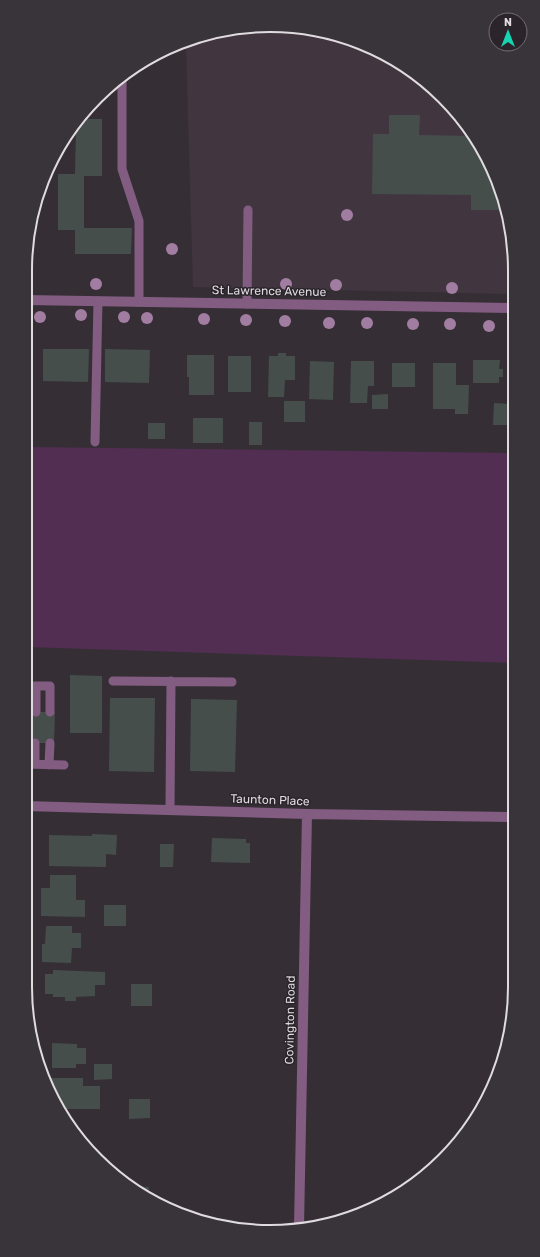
<svg xmlns="http://www.w3.org/2000/svg" width="540" height="1257" viewBox="0 0 540 1257" font-family="Rubik,sans-serif">
	<rect width="100%" height="100%" fill="#352f35"/>
	<!-- built -->
	<path fill="#413640" d="M254 26 349 38 419 75 464 121 496 176 513 238V294L193 287 186 44Z"/>
	<!-- green -->
	<path fill="#532e53" d="M25 447 513 453 514 663 27 647 25 620Z"/>
	<!-- building -->
	<path fill="#454e4b" d="M85 110V119H102V176H84V228H132L131 254H75V230H58V174H75L76 126Z
		M389 115H420L419 135 473 136 496 176 506 210H471V195L372 194 373 134H389Z
		M43 349H89L88 382 43 381Z
		M105 349 150 350 149 383 105 382Z
		M278 353H286V356H295V380H285L284 397H268L269 356H278Z
		M187 355H214V395H189V377H187Z
		M228 356H251V392H228Z
		M473 360H500L499 369H503V377H499V383H473Z
		M310 361 334 362 333 400 309 399Z
		M351 361H374V386H368L367 403H350Z
		M392 363H415V387H392Z
		M433 363H456V385H469L468 414H455V409H433Z
		M388 394V409H372V395Z
		M284 401H305V422H284Z
		M494 403 510 404V425H493Z
		M193 418H223V443H193Z
		M249 422H262V445H249Z
		M148 423H165V439H148Z
		M70 675 102 676V733H70Z
		M110 698H155L154 772 109 771Z
		M191 699 237 700 235 772 190 771Z
		M32 712H55L54 743H32Z
		M92 834 117 835 116 855 106 854V867L49 866V835L92 836Z
		M212 838 246 839V843H250V863L211 862Z
		M160 844H174L173 867H160Z
		M50 875H76V900H85V917L41 916V888H50Z
		M104 905H126V926H104Z
		M46 926H72V933H81V948H72L71 963 42 962V944H45Z
		M53 970 105 972V985H95V996L76 997V1001H65V997H53V994H45V974H53Z
		M131 984H152V1006H131Z
		M52 1043 77 1044V1048H86V1064H76V1068H52Z
		M94 1064H112V1079L94 1080Z
		M51 1078H83V1086H100V1109H63L51 1088Z
		M129 1099H150V1118L129 1119Z
		M132 1186 149 1187V1200L148 1199Z"/>
	<g fill="none" stroke-linecap="round" stroke-linejoin="round">
		<!-- service -->
		<path stroke="#835c82" stroke-width="9" d="M122 81V169L139 221V302
			M247 304 248 210
			M95 442 98 301
			M113 681 232 682
			M25 686H50V712
			M36 712V686
			M25 764 64 765
			M35 764V743
			M49 765 50 743
			M170 810 171 681"/>
		<!-- minor -->
		<path stroke="#835c82" stroke-width="10" d="M25 300 513 308
			M25 806 307 814 515 817
			M299 1227 307 814"/>
	</g>
	<!-- trees -->
	<g fill="#a27da2">
		<circle cx="347" cy="215" r="6"/>
		<circle cx="172" cy="249" r="6"/>
		<circle cx="96" cy="284" r="6"/>
		<circle cx="286" cy="284" r="6"/>
		<circle cx="336" cy="285" r="6"/>
		<circle cx="452" cy="288" r="6"/>
		<circle cx="81" cy="315" r="6"/>
		<circle cx="40" cy="317" r="6"/>
		<circle cx="124" cy="317" r="6"/>
		<circle cx="147" cy="318" r="6"/>
		<circle cx="204" cy="319" r="6"/>
		<circle cx="246" cy="320" r="6"/>
		<circle cx="285" cy="321" r="6"/>
		<circle cx="329" cy="323" r="6"/>
		<circle cx="367" cy="323" r="6"/>
		<circle cx="413" cy="324" r="6"/>
		<circle cx="450" cy="324" r="6"/>
		<circle cx="489" cy="326" r="6"/>
	</g>
	<g text-anchor="middle" dominant-baseline="central" stroke-width="3" stroke-linejoin="round" paint-order="stroke">
		<!-- street labels -->
		<g font-size="12" fill="#dfdbdf" stroke="#2b252b">
			<text transform="translate(269 291) rotate(1)">St Lawrence Avenue</text>
			<text transform="translate(270 800) rotate(2)">Taunton Place</text>
			<text transform="translate(290 1020) rotate(-89)">Covington Road</text>
		</g>
	</g>
	<!-- crop -->
	<path d="M0 0H540V1257H0ZM270 32H270A238 238 0 0 1 508 270V987A238 238 0 0 1 270 1225H270A238 238 0 0 1 32 987V270A238 238 0 0 1 270 32Z" fill="#393439" fill-rule="evenodd"/>
	<path fill="none" stroke="#dfdbdf" stroke-width="2" d="M270 32H270A238 238 0 0 1 508 270V987A238 238 0 0 1 270 1225H270A238 238 0 0 1 32 987V270A238 238 0 0 1 270 32Z"/>
	<!-- north arrow -->
	<g transform="translate(508 32)"><circle r="19" fill="#2b252b" stroke="#736e73"/>
	<path d="M0-3L7 15L0 10L-7 15Z" fill="#15d5b3"/>
	<text y="-6" font-size="11" font-weight="bold" text-anchor="middle" fill="#dfdbdf">N</text>
	</g>
</svg>
